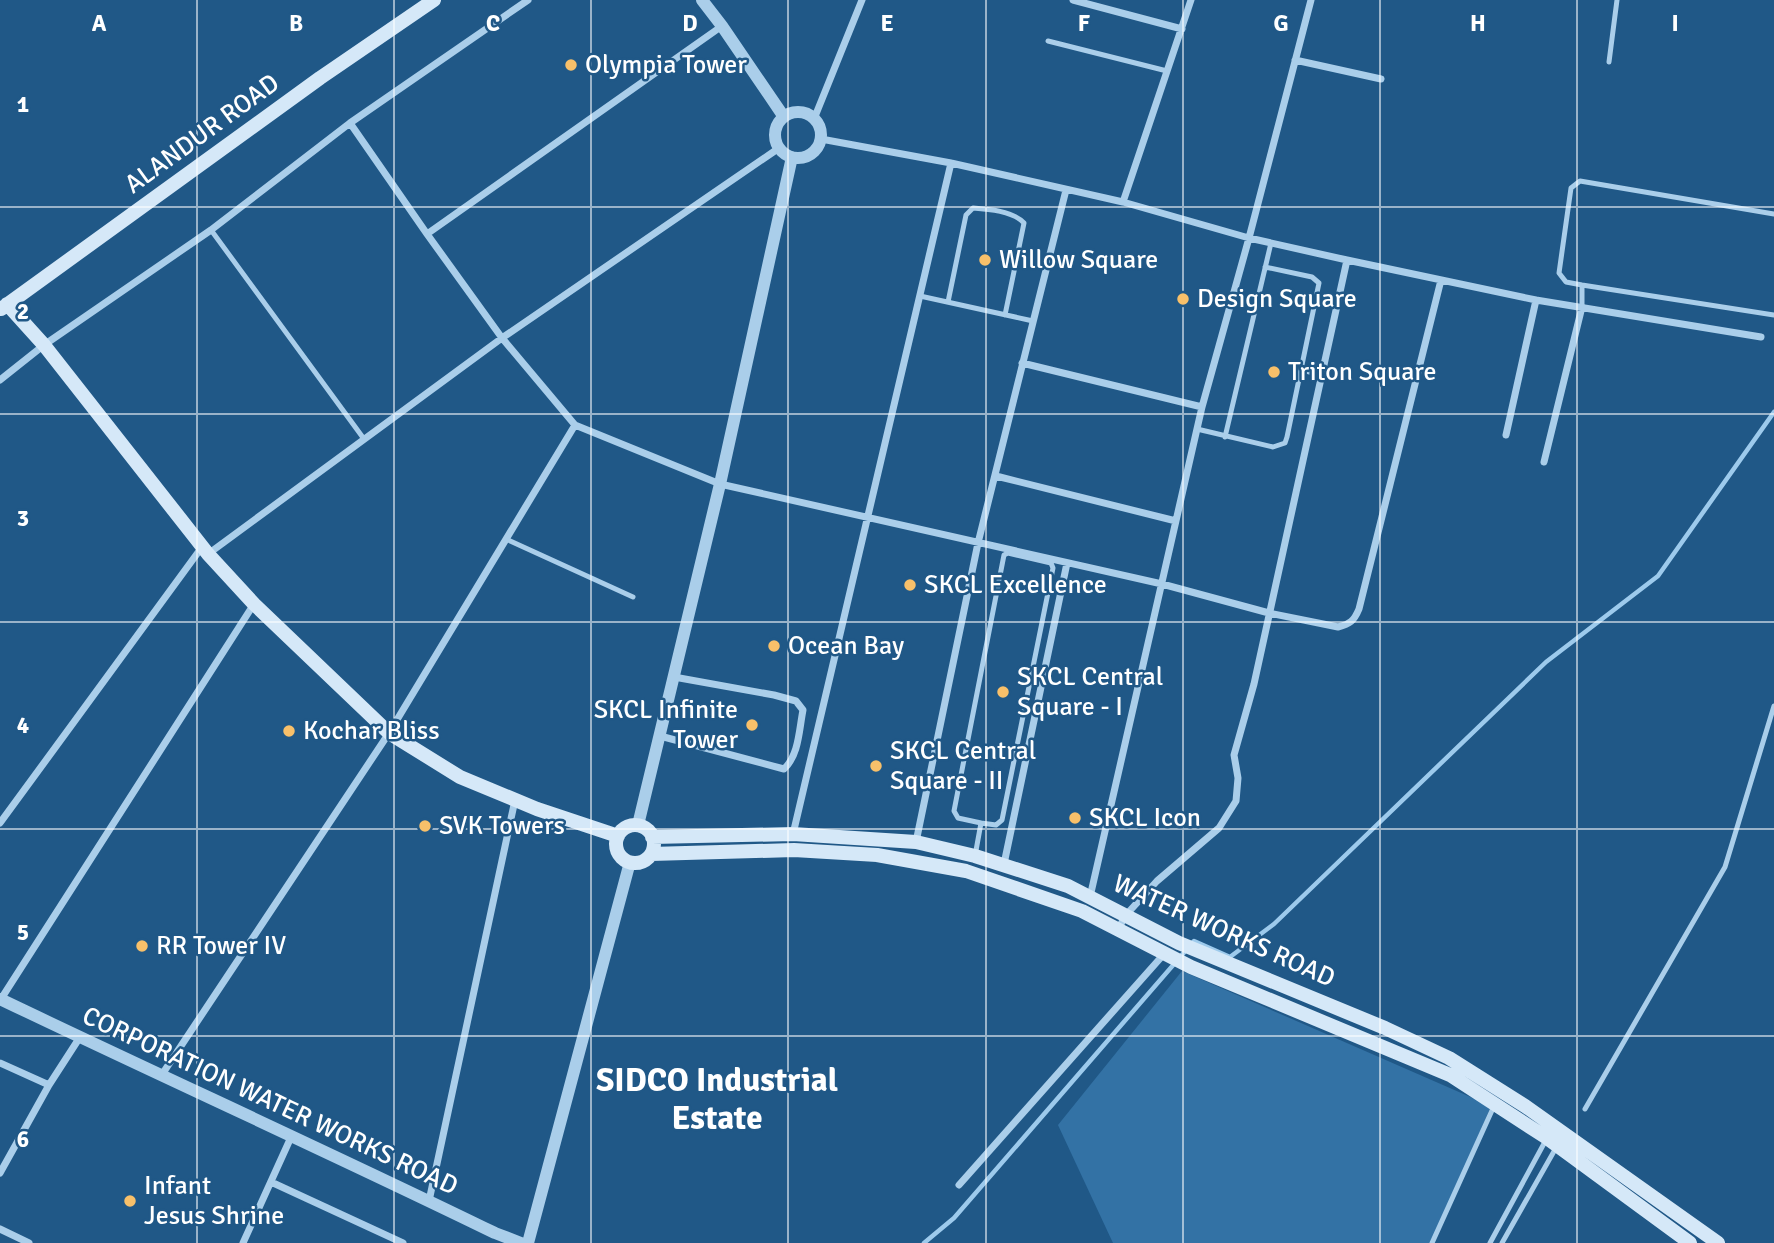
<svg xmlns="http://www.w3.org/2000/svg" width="1774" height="1243" viewBox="0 0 1774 1243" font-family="Signika,sans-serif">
	<rect width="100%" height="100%" fill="#205887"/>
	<!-- green -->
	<path fill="#3372a5" d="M1182 971 1491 1106 1432 1243H1113L1058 1125Z"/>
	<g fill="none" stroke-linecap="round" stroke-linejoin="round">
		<!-- stream -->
		<path stroke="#9dcaec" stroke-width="4.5" d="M924 1243 954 1218 1194 941 1230 957 1274 924 1546 662 1658 576 1774 412"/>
		<!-- service -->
		<path stroke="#aaceea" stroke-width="5" d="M1048 41 1167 71
			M1609 62 1617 0
			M1774 214 1580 181 1571 188 1559 273 1566 282 1582 285 1774 315
			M211 230 364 439
			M1582 285V307
			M920 296 1033 321
			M948 302 966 215 973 208C988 209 1013 211 1024 223L1005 315
			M1302 370 1321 375
			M1197 429 1273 447 1285 443 1287 437 1319 283 1312 277 1265 267
			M1225 437 1271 243
			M506 539 633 597
			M975 856 981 823 996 825 1002 820 1053 568 1051 563 1008 553 1004 555 954 811 958 818 981 823
			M1585 1109 1725 867 1774 706
			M1432 1243 1494 1106
			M1490 1243 1547 1138
			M1502 1243 1557 1146"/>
		<!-- minor -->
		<path stroke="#aaceea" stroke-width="7" d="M1073 0 1182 29
			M1295 60 1381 79
			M814 119 862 0
			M350 123 427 234 502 338 575 425 720 484 1162 584 1269 613 1338 627C1350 624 1354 621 1359 609L1441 280
			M821 139 951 163 1123 202 1249 238 1347 260 1536 300 1761 337
			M1123 202 1191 0
			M427 234 722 26
			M1022 363 1202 407
			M0 380 44 345 211 230 350 123 528 0
			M1506 435 1536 300
			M1544 462 1582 307
			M996 476 1176 521
			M208 554 502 338 779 148
			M660 736 784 769C799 755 799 730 803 710L796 701 774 695 674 677
			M0 823 202 547
			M793 834 951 163
			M916 842 978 543 1066 190
			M1004 864 1067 563
			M1090 897 1202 407 1249 238 1311 0
			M1118 930 1125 916 1157 881 1219 828 1236 801 1238 778 1234 755 1254 684 1347 260
			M1 999 254 604
			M0 1063 49 1085
			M161 1076 389 733 575 425
			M0 1173 49 1085 80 1037
			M271 1182 403 1243
			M959 1185 1164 954
			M429 1201 515 800
			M0 1229 29 1243
			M243 1243 292 1135"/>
		<!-- tertiary -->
		<path stroke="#aaceea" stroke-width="12" d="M702 0 722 26 784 117
			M775 135a23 23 0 1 1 46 0a23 23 0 1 1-46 0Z
			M638 825 720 484 792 157
			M0 999C165 1078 331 1153 495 1233L521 1243
			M528 1243 630 862"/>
		<!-- secondary -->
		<path stroke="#d5e8f8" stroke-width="14" d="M7 304 44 345 208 554 254 604 389 733 460 777 537 809 618 836
			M1 309 320 78 434 0
			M616 844a19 19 0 1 1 38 0a19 19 0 1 1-38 0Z
			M652 837 793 834 916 842 975 856 1068 886 1179 943 1385 1028 1449 1058 1525 1106 1718 1243
			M651 854 794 850 877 855 966 871 1082 911 1191 967 1450 1075 1547 1138 1690 1243"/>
	</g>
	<!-- grid -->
	<path fill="none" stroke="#fff" stroke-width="2" stroke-opacity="0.55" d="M197 0V1243M394 0V1243M591 0V1243M788 0V1243M986 0V1243M1183 0V1243M1380 0V1243M1577 0V1243M0 207H1774M0 414H1774M0 622H1774M0 829H1774M0 1036H1774"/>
	<!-- markers -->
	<g fill="#f8c06a" stroke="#205887" stroke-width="2.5">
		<circle cx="571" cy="65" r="7"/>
		<circle cx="985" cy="260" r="7"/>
		<circle cx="1183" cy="299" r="7"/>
		<circle cx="1274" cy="372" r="7"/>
		<circle cx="910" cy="585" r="7"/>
		<circle cx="774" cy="646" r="7"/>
		<circle cx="1003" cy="692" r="7"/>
		<circle cx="752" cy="725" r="7"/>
		<circle cx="289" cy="731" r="7"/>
		<circle cx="876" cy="766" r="7"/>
		<circle cx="1075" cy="818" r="7"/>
		<circle cx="425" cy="826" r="7"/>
		<circle cx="142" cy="946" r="7"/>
		<circle cx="130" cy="1201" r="7"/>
	</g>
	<g text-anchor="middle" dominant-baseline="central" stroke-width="5" stroke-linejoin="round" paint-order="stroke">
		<!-- poi labels -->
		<g font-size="26" fill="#fff" stroke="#205887" text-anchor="start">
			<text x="585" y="65">Olympia Tower</text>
			<text x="999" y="260">Willow Square</text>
			<text x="1197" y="299">Design Square</text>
			<text x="1288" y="372">Triton Square</text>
			<text x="924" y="585">SKCL Excellence</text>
			<text x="788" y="646">Ocean Bay</text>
			<text x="1017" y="677">SKCL Central<tspan x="1017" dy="30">Square - I</tspan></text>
			<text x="738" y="710" text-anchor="end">SKCL Infinite<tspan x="738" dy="30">Tower</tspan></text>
			<text x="303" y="731">Kochar Bliss</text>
			<text x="890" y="751">SKCL Central<tspan x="890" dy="30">Square - II</tspan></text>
			<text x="1089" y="818">SKCL Icon</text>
			<text x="439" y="826">SVK Towers</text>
			<text x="156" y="946">RR Tower IV</text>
			<text x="144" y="1186">Infant<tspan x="144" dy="30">Jesus Shrine</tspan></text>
		</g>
		<!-- street labels -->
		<g font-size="26" fill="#fff" stroke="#205887">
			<text transform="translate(202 134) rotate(-36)">ALANDUR ROAD</text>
			<text transform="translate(1224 931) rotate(24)">WATER WORKS ROAD</text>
			<text transform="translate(270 1101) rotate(25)">CORPORATION WATER WORKS ROAD</text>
		</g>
		<!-- district labels -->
		<g font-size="33" font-weight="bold" fill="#fff" stroke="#205887">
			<text x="717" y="1080">SIDCO Industrial<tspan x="717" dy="38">Estate</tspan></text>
		</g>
	</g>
	<g font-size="23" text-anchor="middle" font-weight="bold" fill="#fff" stroke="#205887" stroke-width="5" stroke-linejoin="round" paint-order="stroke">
		<text x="99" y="31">A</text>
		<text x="296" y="31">B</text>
		<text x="493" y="31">C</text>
		<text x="690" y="31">D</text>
		<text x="887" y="31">E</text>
		<text x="1084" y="31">F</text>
		<text x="1281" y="31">G</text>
		<text x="1478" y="31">H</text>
		<text x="1675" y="31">I</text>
		<text x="23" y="112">1</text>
		<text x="23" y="319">2</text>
		<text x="23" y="526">3</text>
		<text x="23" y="733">4</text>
		<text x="23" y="940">5</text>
		<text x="23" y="1147">6</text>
	</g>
</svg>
